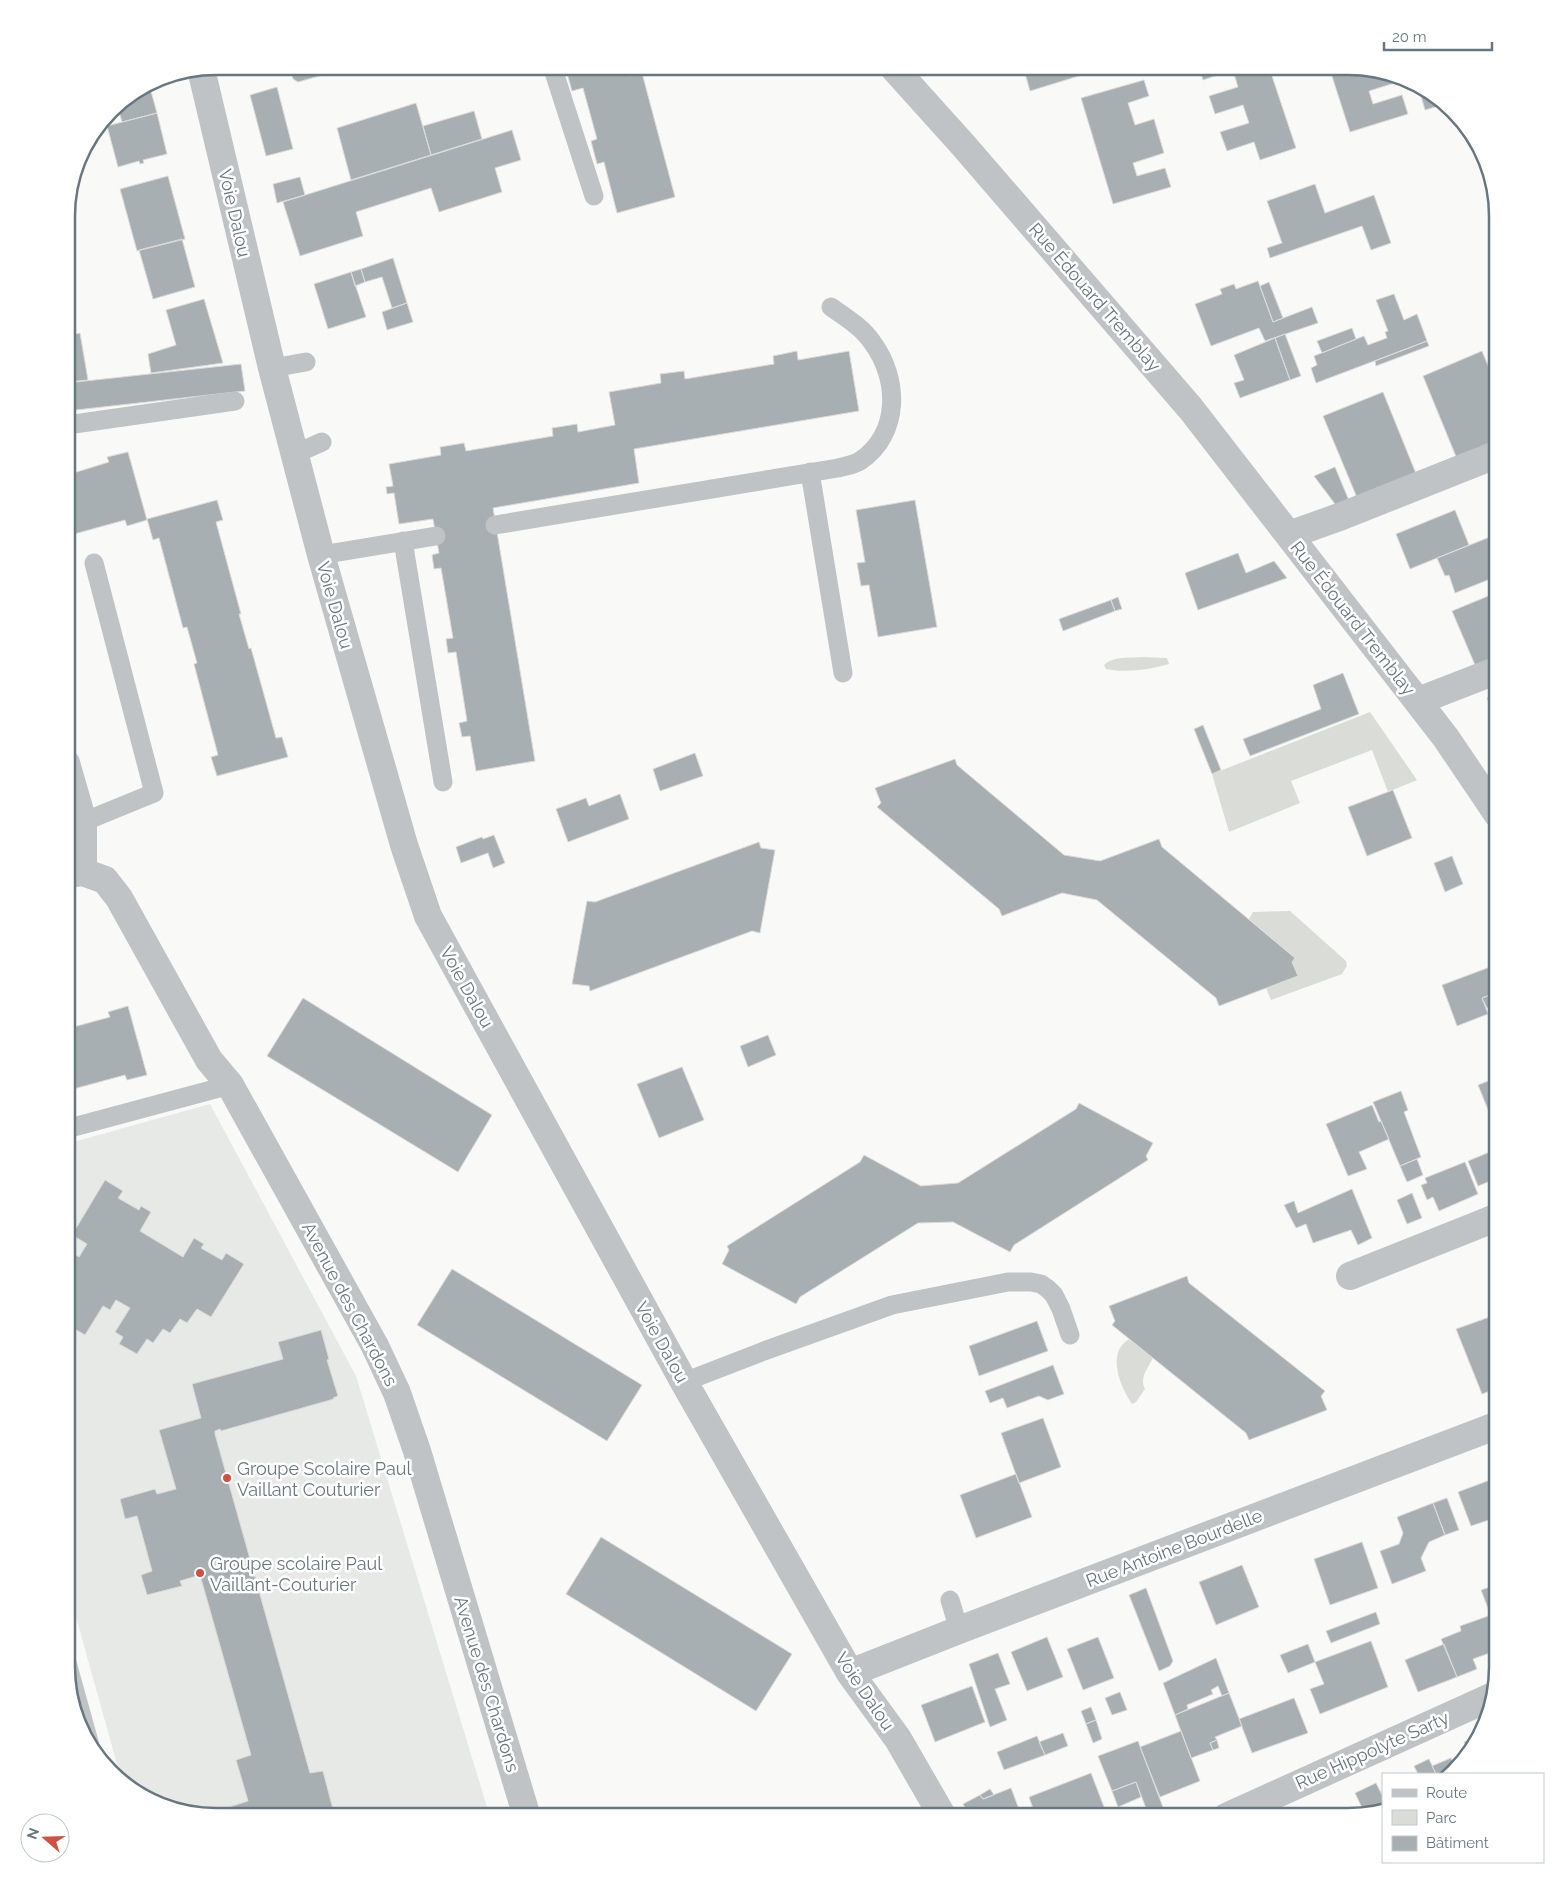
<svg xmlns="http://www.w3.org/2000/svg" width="1564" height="1883" viewBox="0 0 1564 1883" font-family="Raleway,sans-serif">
	<rect width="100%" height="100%" fill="#f9f9f7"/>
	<!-- built -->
	<path fill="#e7e9e7" d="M210 1104 356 1376 490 1817H216L150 1801 120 1775 66 1581V1144Z"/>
	<!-- green -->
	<path fill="#daddd7" d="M1143 657 1167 658 1169 664C1148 670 1127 673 1106 669L1104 665C1113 656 1131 658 1143 657Z
		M1370 712 1417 780 1388 792 1372 750 1291 781 1300 803 1229 832 1212 774Z
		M1290 911 1346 961 1347 966 1342 974 1271 1000 1266 988 1298 976 1292 962 1295 958 1249 919 1253 912Z
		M1129 1339 1153 1358C1148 1368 1139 1378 1145 1389L1136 1402 1132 1404C1120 1386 1106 1353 1129 1339Z"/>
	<!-- building -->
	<path fill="#a7afb3" stroke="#dbdbd9" d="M290 66H320L323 75 298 82 293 79Z
		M565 66H627L630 76 642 73 675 197 617 213 604 162 597 164 591 141 597 139 583 88 572 91Z
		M750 66H765L753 73Z
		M1023 66H1080L1082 75 1030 91Z
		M1088 66H1110L1090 72Z
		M1199 67H1269L1296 148 1260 160 1254 142 1227 151 1220 132 1249 123 1243 105 1215 114 1209 96 1238 87 1233 70 1203 80Z
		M1329 67H1357L1401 80V81L1369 91 1373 104 1402 95 1408 114 1350 132Z
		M1144 80 1149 96 1128 103 1135 125 1154 119 1164 153 1133 163 1137 176 1165 168 1171 187 1113 204 1081 98Z
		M149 84 157 113 122 122 117 104Z
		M277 87 293 149 266 156 250 95Z
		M1424 88 1441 104 1442 105 1425 110 1419 89Z
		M416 103 431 155 351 180 337 128Z
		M474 111 482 139 431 155 423 126Z
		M157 113 167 154 143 160 144 163 140 164 139 161 118 167 107 126Z
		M512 130 521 160 495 168 502 192 439 212 431 188 356 212 363 236 300 256 283 202Z
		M168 176 185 239 137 251 120 189Z
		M300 177 305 195 277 203 273 184Z
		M1315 184 1325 213 1374 195 1391 243 1371 250 1362 226 1270 258 1267 248 1282 243 1267 201Z
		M182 239 195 287 153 299 139 250Z
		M393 258 407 303 392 308 382 277 365 282 361 269Z
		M361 269 365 282 355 286 351 272Z
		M351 272 366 317 328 329 314 284Z
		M1258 281 1273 322 1312 307 1318 323 1265 341 1259 328 1211 346 1195 304 1222 294 1220 289 1234 284 1236 289Z
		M1269 282 1283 318 1273 322 1260 286Z
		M1394 294 1404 320 1417 314 1427 341 1316 383 1311 368 1317 365 1314 356 1364 336 1368 345 1387 338 1385 332 1388 331 1376 300Z
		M204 299 223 363 151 373 148 354 176 345 166 310Z
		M407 303 413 322 387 330 382 312Z
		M1352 328 1356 339 1322 353 1317 341Z
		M80 333 88 380 67 382V336Z
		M1285 334 1301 376 1290 380 1275 338Z
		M1275 338 1290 380 1240 398 1234 383 1244 380 1234 355Z
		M1427 341 1429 346 1376 366 1375 361Z
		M797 351 798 360 849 351 859 411 634 449 639 483 493 508 535 761 476 771 470 736 462 737 459 723 467 721 456 652 448 653 446 639 453 638 441 568 434 569 432 555 439 553 433 519 399 524 394 493 387 494 386 487 393 486 389 464 441 455 440 447 464 443 466 451 553 436 552 428 577 424 578 432 615 425 609 392 661 383 660 374 684 371 685 379 774 364 773 356Z
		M1482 351 1498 390V443L1457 459 1423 376Z
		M241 364 245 391 67 411V383Z
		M1383 392 1417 476 1358 500 1323 416Z
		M128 452 147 520 127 526 125 520 67 536V475L109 462 107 457Z
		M1335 467 1350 503 1338 508 1314 476Z
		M217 500 223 520 216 522 241 614H239L249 649 251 648 276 738 282 737 288 757 217 776 211 757 218 755 194 664 197 663 187 627 183 628 159 538 153 540 147 519Z
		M915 500 937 627 878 637 869 585 861 586 857 563 865 562 856 510Z
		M1455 510 1469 545 1410 569 1396 534Z
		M1490 537 1498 558V576L1455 593 1449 575 1445 576 1437 558Z
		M1238 553 1246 573 1274 561 1287 578 1198 610 1185 573Z
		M1498 592V656L1475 665 1452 611Z
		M1118 597 1122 609 1115 611 1111 600Z
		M1111 600 1115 611 1063 631 1059 619Z
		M1343 673 1359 714 1250 756 1243 739 1321 709 1313 685Z
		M1498 693V724L1487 698Z
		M1203 725 1221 770 1212 774 1194 729Z
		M695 753 703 776 660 791 653 769Z
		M955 759 957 765 1064 855 1100 861 1159 839 1162 847 1295 958 1292 962 1298 976 1219 1006 1216 998 1097 900 1062 893 1002 916 999 909 877 807 881 803 875 788Z
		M1393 790 1412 838 1367 856 1348 807Z
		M620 794 629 819 568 842 556 809 586 798 589 806Z
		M494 835 505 863 493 868 488 853 461 863 456 847 482 837 483 839Z
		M759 842 761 848 775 850 760 933 752 931 590 991 589 986 572 984 587 901 595 902Z
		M1452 856 1463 884 1445 892 1434 863Z
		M1490 967 1498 992 1482 998 1488 1014 1457 1026 1442 985Z
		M1493 994 1497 1004 1487 1008 1482 998Z
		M303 998 492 1115 458 1172 267 1056Z
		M128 1006 147 1075 127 1080 125 1075 66 1091V1029L110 1017 108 1012Z
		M768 1035 776 1055 748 1067 740 1046Z
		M682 1067 704 1120 659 1138 637 1084Z
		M1498 1077V1126L1495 1127 1478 1085Z
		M1401 1091 1408 1110 1404 1112 1421 1157 1400 1166 1373 1102Z
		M1079 1103 1153 1143 1146 1156 1148 1160 1014 1245 1010 1252 953 1222 918 1223 800 1297 796 1304 722 1264 729 1250 727 1246 860 1162 864 1155 921 1186 958 1183 1076 1109Z
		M1372 1105 1379 1122 1381 1121 1389 1139 1359 1152 1367 1169 1348 1176 1326 1124Z
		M1498 1126V1178L1478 1186 1468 1161 1497 1149 1489 1130Z
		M1417 1159 1423 1175 1407 1182 1400 1166Z
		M1465 1162 1478 1194 1439 1211 1433 1197 1427 1200 1421 1185 1427 1183 1425 1178Z
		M105 1180 123 1191 118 1198 139 1210 141 1206 151 1212 140 1231 183 1257 194 1238 204 1244 201 1248 222 1260 226 1253 244 1264 211 1317 197 1309 187 1323 180 1319 170 1333 163 1329 153 1343 147 1339 137 1354 119 1344 123 1337 115 1332 130 1308 116 1300 110 1310 103 1306 85 1335 66 1324V1249L79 1257 87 1244 72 1235Z
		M1352 1189 1372 1238 1358 1245 1351 1230 1313 1243 1306 1224 1296 1228 1284 1205 1294 1201 1298 1213Z
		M1412 1193 1422 1218 1407 1224 1397 1200Z
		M452 1269 642 1385 607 1441 417 1325Z
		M1187 1276 1189 1283 1325 1391 1321 1396 1327 1410 1249 1440 1246 1433 1112 1325 1115 1321 1109 1306Z
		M1498 1314V1364L1493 1366 1498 1376V1388L1482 1394 1456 1329Z
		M1037 1321 1048 1351 979 1376 969 1346Z
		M321 1330 329 1359 327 1360 338 1396 333 1398 334 1399 221 1431 220 1429 215 1431V1434L310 1773 323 1771 335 1817H218L217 1811 248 1801 236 1760 251 1755 200 1575 180 1581 182 1586 147 1595 141 1575 152 1571 137 1516 125 1519 120 1499 155 1489 157 1494 176 1489 159 1430 201 1418 192 1384 283 1359 278 1342Z
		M1053 1365 1064 1394 1048 1400 1039 1396 1007 1408 1003 1398 990 1403 985 1391Z
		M1043 1418 1061 1467 1019 1483 1001 1433Z
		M1016 1474 1032 1517 976 1538 960 1495Z
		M1498 1477V1517L1471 1526 1458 1492Z
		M1447 1498 1459 1530 1445 1535 1433 1503Z
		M1433 1503 1445 1535 1429 1542 1421 1558 1426 1571 1392 1584 1380 1551 1399 1544 1403 1533 1397 1517Z
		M601 1537 792 1654 756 1711 566 1594Z
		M1362 1542 1378 1588 1330 1605 1314 1559Z
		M1242 1565 1259 1607 1216 1625 1199 1582Z
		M1496 1585 1498 1590V1608L1489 1611 1481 1590Z
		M1146 1588 1173 1661 1170 1666 1159 1671 1129 1595Z
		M1376 1612 1380 1624 1331 1643 1326 1631Z
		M1491 1615 1498 1633V1650L1473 1659 1477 1669 1457 1677 1441 1639 1461 1631 1460 1626Z
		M1047 1637 1063 1677 1027 1691 1011 1652Z
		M1098 1637 1114 1678 1083 1690 1067 1649Z
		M1371 1641 1388 1687 1320 1714 1310 1689 1324 1684 1315 1662Z
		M1308 1644 1315 1662 1288 1673 1280 1655Z
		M1444 1644 1457 1677 1418 1692 1405 1660Z
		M998 1653 1010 1684 995 1689 1007 1720 990 1727 969 1664Z
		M1216 1658 1229 1693 1222 1696 1218 1686 1211 1690 1213 1694 1187 1705 1188 1709 1175 1715 1163 1683Z
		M972 1686 985 1722 935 1742 921 1705Z
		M1120 1692 1127 1710 1112 1715 1105 1698Z
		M1229 1693 1242 1726 1215 1737 1217 1740 1210 1743 1213 1750 1191 1758 1175 1715Z
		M1294 1698 1308 1733 1252 1753 1239 1719Z
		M1091 1707 1096 1720 1086 1724 1081 1711Z
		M1096 1720 1102 1739 1093 1743 1086 1724Z
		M1181 1731 1200 1781 1160 1797 1140 1747Z
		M1063 1733 1068 1746 1045 1755 1039 1742Z
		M1480 1735 1467 1750 1464 1742Z
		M1037 1736 1045 1755 1004 1770 997 1752Z
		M1217 1740 1219 1748 1213 1750 1210 1743Z
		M1138 1741 1164 1810 1149 1816 1136 1782 1112 1791 1098 1756Z
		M1451 1758 1454 1765 1446 1774H1436L1432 1766Z
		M1429 1759 1436 1774H1418L1414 1766Z
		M1091 1773 1106 1812 1094 1817H1036L1029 1797Z
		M1136 1782 1141 1797 1118 1807 1112 1791Z
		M1376 1783 1383 1797V1811L1379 1812 1378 1809 1365 1814 1355 1793Z
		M1011 1788 1022 1817H970L963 1804 980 1795 983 1799Z
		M990 1789 994 1795 983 1799 980 1795Z"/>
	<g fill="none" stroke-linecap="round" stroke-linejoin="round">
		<!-- service -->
		<path stroke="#bfc3c6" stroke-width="19" d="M552 66 594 196
			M272 368 306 362
			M67 425 235 401
			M295 454 322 442
			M810 472 843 673
			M495 525 838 468C845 466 854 465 860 461 901 433 899 378 872 342 862 327 845 317 831 307
			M403 541 443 782
			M321 555 436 536
			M83 822 154 793 94 563
			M66 1129 230 1085
			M684 1382 764 1351 892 1305 1008 1282H1031L1041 1284 1048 1289 1054 1295 1061 1309 1070 1335
			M950 1600 959 1630
			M66 1659 91 1749"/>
		<!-- minor -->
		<path stroke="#bfc3c6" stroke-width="28" d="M892 66 964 146 1191 409 1446 738 1498 815
			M201 69 272 368 321 555 404 845 428 916 684 1382 850 1673 898 1739 943 1817
			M1289 535 1342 516 1498 454
			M1418 701 1498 670
			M66 763 83 822V872
			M66 874 83 872 105 880 119 898 209 1060 230 1085 375 1346 397 1393 417 1451 527 1817
			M1350 1276 1498 1217
			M850 1673 959 1630 1498 1425
			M1226 1817 1491 1697"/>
	</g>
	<!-- markers -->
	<g fill="#d1503f" stroke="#fff" stroke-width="2">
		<circle cx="227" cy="1478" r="5"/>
		<circle cx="200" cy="1573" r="5"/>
	</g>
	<g text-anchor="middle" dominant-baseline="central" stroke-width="5" stroke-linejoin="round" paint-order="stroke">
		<!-- street labels -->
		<g font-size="18" fill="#67777f" stroke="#fff">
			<text transform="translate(235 213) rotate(77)">Voie Dalou</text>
			<text transform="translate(1095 297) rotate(49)">Rue Édouard Tremblay</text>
			<text transform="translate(335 605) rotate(74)">Voie Dalou</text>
			<text transform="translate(1353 618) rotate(52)">Rue Édouard Tremblay</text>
			<text transform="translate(467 987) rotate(61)">Voie Dalou</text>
			<text transform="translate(350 1304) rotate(62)">Avenue des Chardons</text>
			<text transform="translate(662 1342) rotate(61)">Voie Dalou</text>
			<text transform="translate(1174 1548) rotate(-21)">Rue Antoine Bourdelle</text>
			<text transform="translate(487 1684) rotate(73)">Avenue des Chardons</text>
			<text transform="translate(865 1691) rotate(56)">Voie Dalou</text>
			<text transform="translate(1372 1750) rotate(-24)">Rue Hippolyte Sarty</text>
		</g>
		<!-- poi labels -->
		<g font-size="18" fill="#67777f" stroke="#fff" text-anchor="start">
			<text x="237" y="1468">Groupe Scolaire Paul<tspan x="237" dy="21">Vaillant Couturier</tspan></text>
			<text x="210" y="1563">Groupe scolaire Paul<tspan x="210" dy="21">Vaillant-Couturier</tspan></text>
		</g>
	</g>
	<!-- crop -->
	<path d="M0 0H1564V1883H0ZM216 75H1348A141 141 0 0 1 1489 216V1667A141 141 0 0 1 1348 1808H216A141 141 0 0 1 75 1667V216A141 141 0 0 1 216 75Z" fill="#fff" fill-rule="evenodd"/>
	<path fill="none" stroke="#67777f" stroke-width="2.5" d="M216 75H1348A141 141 0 0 1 1489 216V1667A141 141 0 0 1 1348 1808H216A141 141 0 0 1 75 1667V216A141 141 0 0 1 216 75Z"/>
	<!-- legend -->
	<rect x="1382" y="1773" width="162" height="90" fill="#ffffff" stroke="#c2c9cc"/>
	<rect x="1392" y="1789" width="25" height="8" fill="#bfc3c6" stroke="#c2c9cc"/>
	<text x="1426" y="1798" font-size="15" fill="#67777f">Route</text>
	<rect x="1392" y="1810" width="25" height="15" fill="#daddd7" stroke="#c2c9cc"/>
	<text x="1426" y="1823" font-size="15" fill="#67777f">Parc</text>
	<rect x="1392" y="1836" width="25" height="15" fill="#a7afb3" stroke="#c2c9cc"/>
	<text x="1426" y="1848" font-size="15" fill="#67777f">Bâtiment</text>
	<!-- north arrow -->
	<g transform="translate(45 1838) rotate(290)"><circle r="24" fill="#ffffff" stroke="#c2c9cc"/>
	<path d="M0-4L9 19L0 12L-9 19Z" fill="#d1503f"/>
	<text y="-8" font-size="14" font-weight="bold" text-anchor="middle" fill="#67777f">N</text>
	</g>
	<!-- scale -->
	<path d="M1384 42v8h108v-8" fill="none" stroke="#67777f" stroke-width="2.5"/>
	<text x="1392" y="42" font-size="15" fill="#67777f" stroke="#ffffff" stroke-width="4" paint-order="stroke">20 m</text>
</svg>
